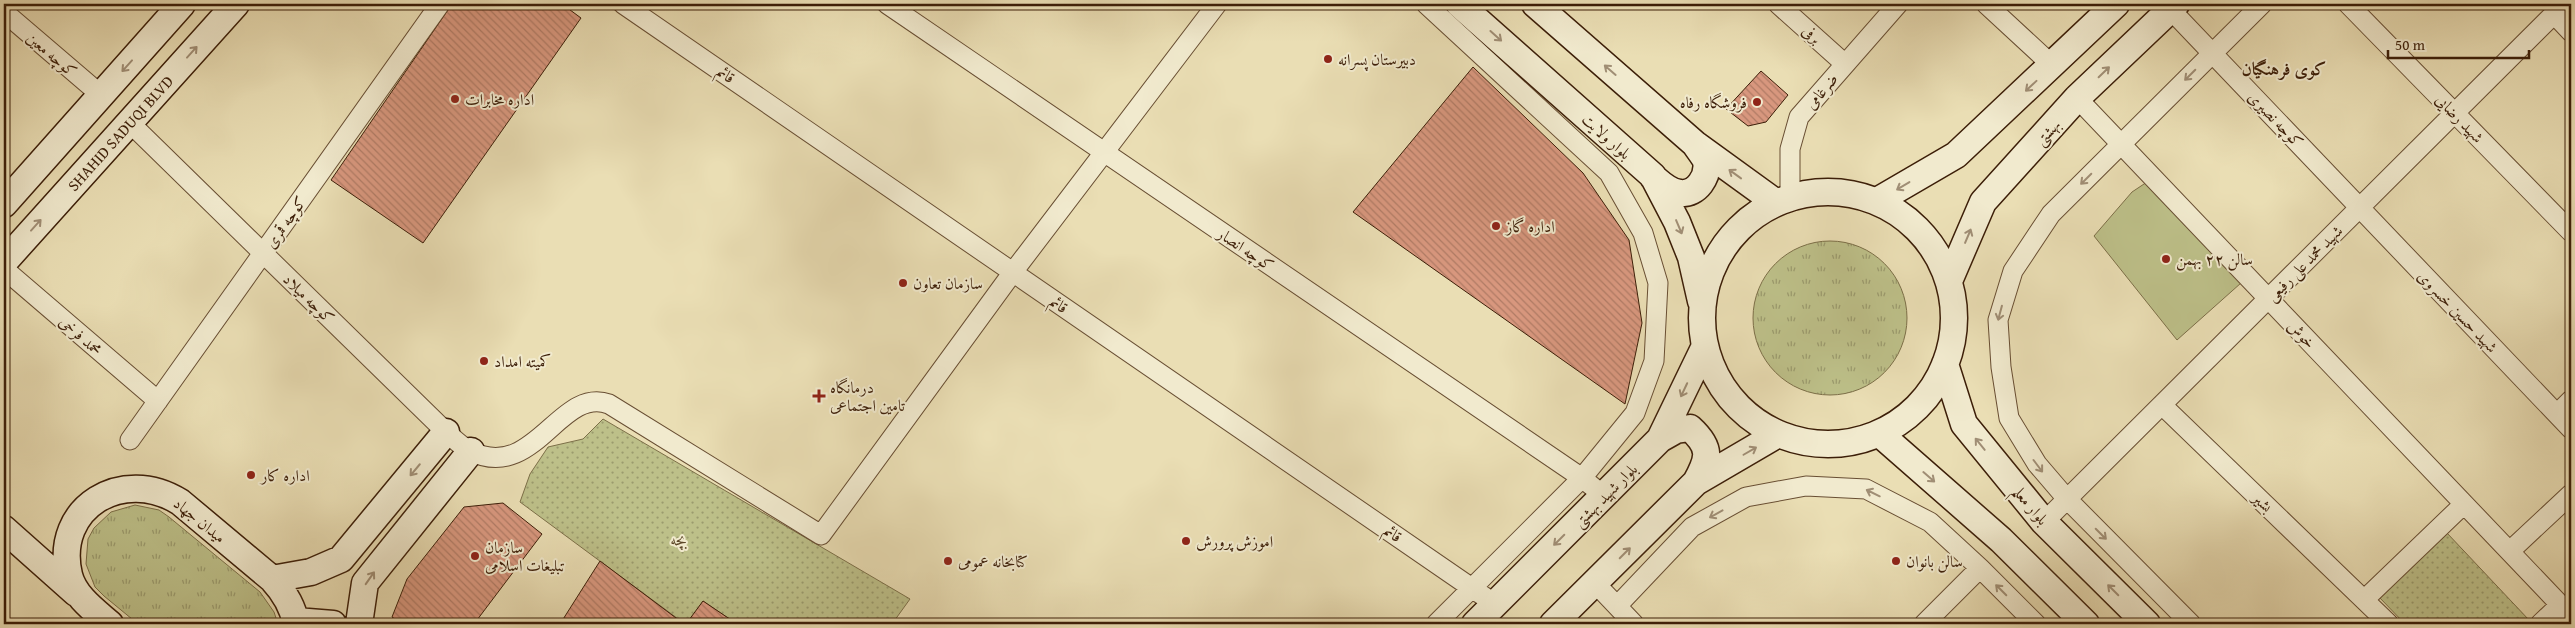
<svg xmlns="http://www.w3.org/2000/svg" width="2575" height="628" viewBox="0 0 2575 628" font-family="'Gentium Book Plus',Amiri,serif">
	<defs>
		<pattern id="grass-tufts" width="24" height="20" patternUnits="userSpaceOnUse" patternTransform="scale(1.25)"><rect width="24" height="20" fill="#bdc089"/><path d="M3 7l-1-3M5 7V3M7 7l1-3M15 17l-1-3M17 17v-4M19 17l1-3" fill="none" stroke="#9b9b6e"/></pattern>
		<pattern id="park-dots" width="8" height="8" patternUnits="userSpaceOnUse" patternTransform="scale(1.25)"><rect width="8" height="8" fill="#bdc089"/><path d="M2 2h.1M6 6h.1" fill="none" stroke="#9b9b6e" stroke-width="1.8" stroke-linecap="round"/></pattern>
		<pattern id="building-back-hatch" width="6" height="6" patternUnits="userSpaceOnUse" patternTransform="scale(1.25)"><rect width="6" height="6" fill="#d8977e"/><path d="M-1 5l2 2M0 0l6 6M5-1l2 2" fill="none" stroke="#b07b65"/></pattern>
	</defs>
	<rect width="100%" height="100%" fill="#eadeb4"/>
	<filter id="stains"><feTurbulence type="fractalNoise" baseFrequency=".004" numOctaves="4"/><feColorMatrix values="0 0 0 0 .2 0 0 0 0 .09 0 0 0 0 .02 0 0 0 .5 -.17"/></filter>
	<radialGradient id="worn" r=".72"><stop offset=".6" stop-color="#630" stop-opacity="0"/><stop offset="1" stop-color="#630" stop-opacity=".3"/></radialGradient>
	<!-- grass -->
	<path fill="url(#grass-tufts)" stroke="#7c6f48" d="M1753 318a77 77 0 1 1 154 0a77 77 0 1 1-154 0Z
		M135 505 159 510 169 517 260 592 274 612 278 624H138L104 596 95 587 86 564 88 539 94 528 111 512Z"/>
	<!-- park -->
	<path fill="url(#park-dots)" stroke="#7c6f48" d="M603 419 910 599 892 624H737L703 601 688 624H685L520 502 530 474 548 447 583 439Z
		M2447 533 2529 620 2524 624H2405L2379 597Z"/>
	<!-- pitch -->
	<path fill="#bdc089" stroke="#7c6f48" d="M2150 180 2241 283 2177 340 2094 236 2132 192Z"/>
	<!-- building -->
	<path fill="url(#building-back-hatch)" stroke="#3c1e08" d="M452 4H562L581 18 423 243 331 180Z
		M1473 67 1583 173 1629 240 1642 323 1625 404 1353 212Z
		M1761 71 1788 95 1766 122 1748 126 1726 109Z
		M503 503 542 534 474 624H402L392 617 407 579 464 507Z
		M600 561 684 624H560Z
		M703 601 737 624H686Z"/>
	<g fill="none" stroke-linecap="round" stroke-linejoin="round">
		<!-- street casing -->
		<g stroke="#684e33" stroke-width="21">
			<path id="street" d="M623 4 1495 604
				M887 4 1582 478 1604 496
				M1426 4 1609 173 1643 233 1658 283 1654 361 1635 413 1582 478 1436 624
				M1778 4 1845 64
				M1986 4 2053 66
				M2348 4 2571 232
				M2170 9 2571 429
				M4 12 101 95
				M2554 14 2571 32
				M2077 98 2571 616
				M129 122 446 432C453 438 462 447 470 451 535 483 559 386 609 404L821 535 1013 272 1217 4
				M1790 198V149L1799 117 1898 4
				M4 269 158 401
				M2162 405 2389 624
				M2557 414 2571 400
				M130 440 440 4
				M2044 522 2564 4
				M2510 551 2571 494
				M1595 583 1634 624
				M2365 599 2464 504
				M1617 606 1692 527 1746 497 1806 486 1866 489 1930 522 1980 568 2036 624
				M1924 624 1980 568
				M2191 624 2067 499 2037 464 2009 418 2001 367 1998 320 2013 271 2051 214 2262 4
				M2540 624 2560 605"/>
		</g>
		<!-- secondary casing -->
		<g stroke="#3c1e08" stroke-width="29">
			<path id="secondary" d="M1459 4 1653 176 1677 222 1691 257 1701 301
				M1535 4 1695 144 1775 202
				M1653 177C1661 184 1669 192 1680 193 1697 195 1709 176 1706 161 1704 156 1698 149 1695 144
				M1702 318a126 126 0 1 1 252 0a126 126 0 1 1-252 0Z
				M1877 201 1956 155 2116 4
				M4 204 182 4
				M4 262 236 4
				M1949 281 1983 202 2077 98 2176 4
				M1945 364 1964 424 2044 522 2147 624
				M1880 434 2001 540 2086 624
				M1660 439 1676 430 1690 428C1712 448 1709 458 1696 482
				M4 529 76 593
				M272 579 311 572 341 559 446 432
				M296 621 333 624
				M110 624C95 611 74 596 69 575 53 507 123 466 180 502L272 579C284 592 293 606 296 624
				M359 624 365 583 471 451
				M1475 624 1660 439 1705 346
				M1553 624 1696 482 1778 434"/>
		</g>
		<!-- street -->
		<use href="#street" stroke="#f1eace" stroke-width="19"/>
		<!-- secondary -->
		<use href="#secondary" stroke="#f1eace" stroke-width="26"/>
	</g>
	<!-- one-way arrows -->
	<defs><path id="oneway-shaft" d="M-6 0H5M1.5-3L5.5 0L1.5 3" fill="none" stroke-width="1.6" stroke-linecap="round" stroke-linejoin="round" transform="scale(1.25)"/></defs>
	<g stroke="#a08e75">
		<use href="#oneway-shaft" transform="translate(1496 36) rotate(42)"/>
		<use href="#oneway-shaft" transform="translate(192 52) rotate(-48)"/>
		<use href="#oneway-shaft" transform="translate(127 66) rotate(132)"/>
		<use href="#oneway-shaft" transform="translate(1610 70) rotate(-139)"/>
		<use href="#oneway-shaft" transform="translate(2104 72) rotate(-44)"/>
		<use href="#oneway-shaft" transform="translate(2190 75) rotate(135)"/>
		<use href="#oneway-shaft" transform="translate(2031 86) rotate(137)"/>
		<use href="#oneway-shaft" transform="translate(1735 174) rotate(-144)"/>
		<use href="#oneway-shaft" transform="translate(2086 179) rotate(135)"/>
		<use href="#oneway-shaft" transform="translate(1903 186) rotate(149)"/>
		<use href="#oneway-shaft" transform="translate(36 225) rotate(-48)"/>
		<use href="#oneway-shaft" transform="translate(1679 227) rotate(67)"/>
		<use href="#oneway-shaft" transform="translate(1968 236) rotate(-67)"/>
		<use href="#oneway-shaft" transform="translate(2000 313) rotate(105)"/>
		<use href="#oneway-shaft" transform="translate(1684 390) rotate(115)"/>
		<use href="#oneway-shaft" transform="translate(1980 444) rotate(-129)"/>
		<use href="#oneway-shaft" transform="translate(1750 451) rotate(-30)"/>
		<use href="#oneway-shaft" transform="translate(2038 466) rotate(53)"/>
		<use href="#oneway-shaft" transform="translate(415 470) rotate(130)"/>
		<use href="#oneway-shaft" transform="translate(1929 477) rotate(41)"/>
		<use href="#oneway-shaft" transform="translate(1873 493) rotate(-154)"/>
		<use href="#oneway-shaft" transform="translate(1716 514) rotate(151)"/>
		<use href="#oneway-shaft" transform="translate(2101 534) rotate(45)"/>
		<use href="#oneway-shaft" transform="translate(1559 540) rotate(135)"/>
		<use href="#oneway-shaft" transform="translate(1625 553) rotate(-45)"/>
		<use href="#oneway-shaft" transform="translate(370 578) rotate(-55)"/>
		<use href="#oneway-shaft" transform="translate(2001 590) rotate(-135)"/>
		<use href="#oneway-shaft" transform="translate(2113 590) rotate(-135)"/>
	</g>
	<!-- markers -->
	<g fill="#8f2418" stroke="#f1eace" stroke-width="2">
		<circle cx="1328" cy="59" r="5"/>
		<circle cx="455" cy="99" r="5"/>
		<circle cx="1757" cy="102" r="5"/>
		<circle cx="1496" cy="226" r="5"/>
		<circle cx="2166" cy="259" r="5"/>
		<circle cx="903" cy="283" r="5"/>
		<circle cx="484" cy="361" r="5"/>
		<path d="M816.5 388.5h5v5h5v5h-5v5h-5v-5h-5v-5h5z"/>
		<circle cx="251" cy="475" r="5"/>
		<circle cx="1186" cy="541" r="5"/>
		<circle cx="475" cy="556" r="5"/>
		<circle cx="948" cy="561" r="5"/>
		<circle cx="1896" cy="561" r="5"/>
	</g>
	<g text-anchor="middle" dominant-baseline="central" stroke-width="4" stroke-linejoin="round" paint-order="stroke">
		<!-- street labels -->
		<g font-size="16" fill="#3c1e08" stroke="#f1eace">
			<text transform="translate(1812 34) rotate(42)">برفی</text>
			<text transform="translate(52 54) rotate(40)">کوچه معین</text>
			<text transform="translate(726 74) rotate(34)">قائم</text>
			<text transform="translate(1821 91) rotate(-50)">ضرغامی</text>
			<text transform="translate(2460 118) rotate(46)">شهید رضایی</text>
			<text transform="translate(2276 119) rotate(46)">کوچه نصیری</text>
			<text transform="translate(2047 132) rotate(-48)">بهشتی</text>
			<text transform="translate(120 133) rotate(-48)">SHAHID SADUQI BLVD</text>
			<text transform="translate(1607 136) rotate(42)">بلوار ولایت</text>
			<text transform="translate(285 222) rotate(-55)">کوچه قمری</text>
			<text transform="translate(1246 249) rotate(34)">کوچه انصار</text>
			<text transform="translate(2304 263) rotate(-45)">شهید محمد علی رفیعی</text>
			<text transform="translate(309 298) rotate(44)">کوچه میلاد</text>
			<text transform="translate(1059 304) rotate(34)">قائم</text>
			<text transform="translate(2458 311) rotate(46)">شهید حسین خسروی</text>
			<text transform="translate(2302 334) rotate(46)">خوش</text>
			<text transform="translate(81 335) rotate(41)">محمد فرخی</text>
			<text transform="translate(1605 495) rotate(-45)">بلوار شهید بهشتی</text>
			<text transform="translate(2263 502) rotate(44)">بشیر</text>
			<text transform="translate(2031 505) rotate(50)">بلوار معلم</text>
			<text transform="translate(200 520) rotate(39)">میدان جهاد</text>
			<text transform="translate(1393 533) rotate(34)">قائم</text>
		</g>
		<!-- poi labels -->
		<g font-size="16" fill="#3c1e08" stroke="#f1eace" text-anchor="start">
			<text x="1338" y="59">دبیرستان پسرانه</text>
			<text x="465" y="99">اداره مخابرات</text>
			<text x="1747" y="102" text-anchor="end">فروشگاه رفاه</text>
			<text x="1506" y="226">اداره گاز</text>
			<text x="2176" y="259">سالن ۲۲ بهمن</text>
			<text x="913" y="283">سازمان تعاون</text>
			<text x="494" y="361">کمیته امداد</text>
			<text x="830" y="387">درمانگاه<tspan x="830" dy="18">تامین اجتماعی</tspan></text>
			<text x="261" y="475">اداره کار</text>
			<text x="1196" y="541">اموزش پرورش</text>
			<text x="485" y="547">سازمان<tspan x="485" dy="18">تبلیغات اسلامی</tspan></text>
			<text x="958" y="561">کتابخانه عمومی</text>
			<text x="1906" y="561">سالن بانوان</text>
		</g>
		<!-- park labels -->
		<g font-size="16" font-style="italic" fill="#5c4628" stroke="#f1eace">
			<text x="679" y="539">بچه</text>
		</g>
		<!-- neighbourhood labels -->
		<g font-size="18" font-weight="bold" fill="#3c1e08" stroke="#f1eace">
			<text x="2284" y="68">کوی فرهنگیان</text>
		</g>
	</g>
	<!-- margin -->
	<rect width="2575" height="628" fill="none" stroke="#eadeb4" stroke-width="20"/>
	<rect x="5" y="5" width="2565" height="618" fill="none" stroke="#3c1e08" stroke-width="2.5"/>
	<rect x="10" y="10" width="2555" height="608" fill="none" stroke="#3c1e08"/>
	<!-- scale -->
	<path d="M2388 50v8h141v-8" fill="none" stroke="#3c1e08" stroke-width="2.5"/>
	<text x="2395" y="50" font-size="15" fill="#3c1e08" stroke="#f1eace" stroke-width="4" paint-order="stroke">50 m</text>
	<rect width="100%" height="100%" filter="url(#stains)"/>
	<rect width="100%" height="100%" fill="url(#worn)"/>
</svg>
